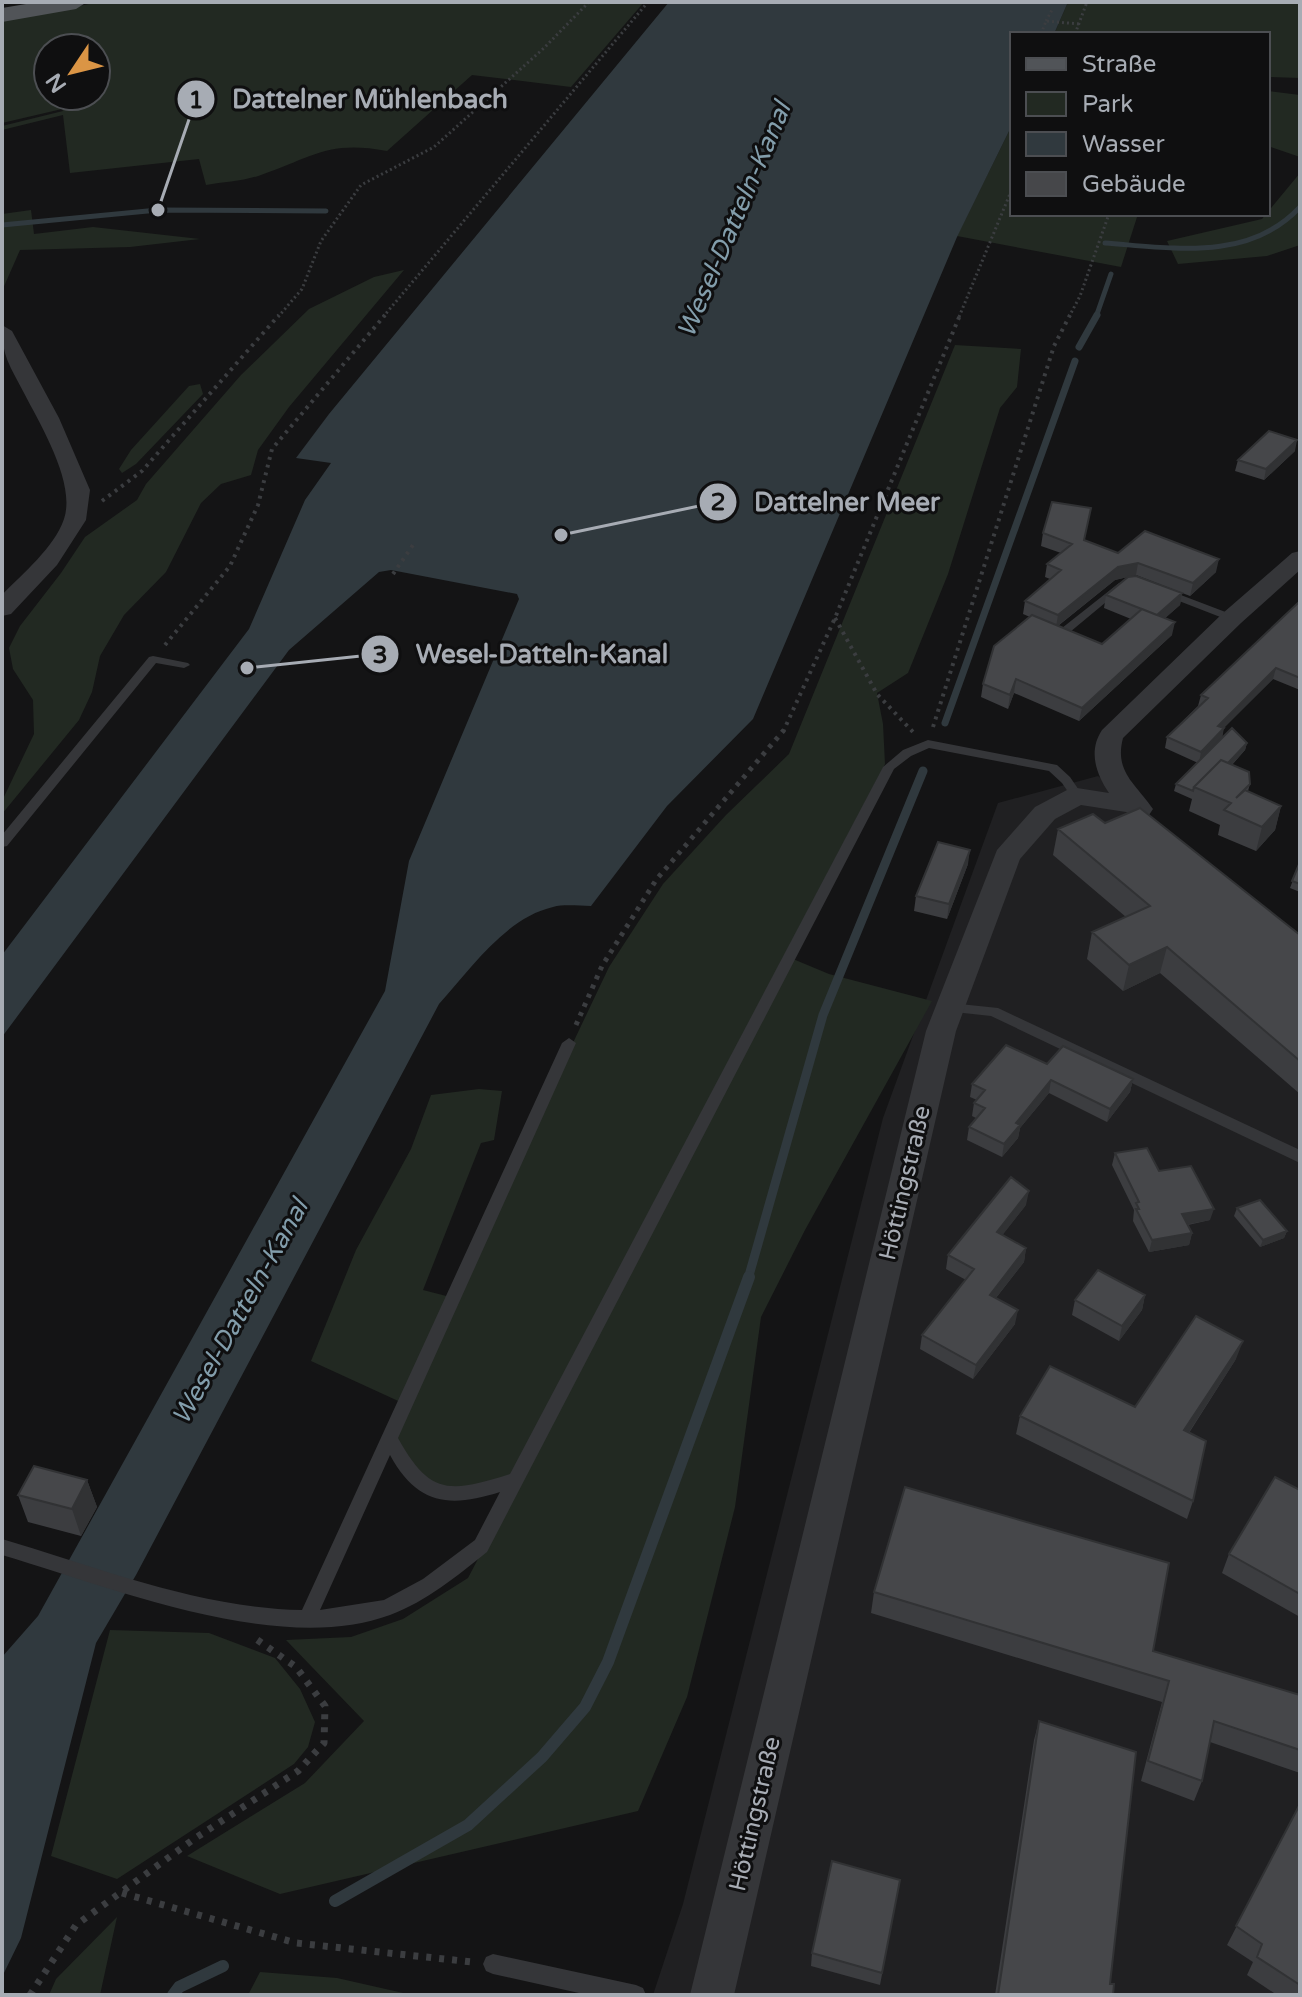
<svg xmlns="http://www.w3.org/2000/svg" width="1302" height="1997" viewBox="0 0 1302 1997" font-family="'Varela Round',sans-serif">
	<rect width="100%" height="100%" fill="#141415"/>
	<!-- built -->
	<path fill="#202022" d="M1098 776 1300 939V1995H653L683 1904 883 1118 998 803Z"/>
	<!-- green -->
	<path fill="#222922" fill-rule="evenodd" d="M99 2H644L571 87 472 75 387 151C328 140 313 157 261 175 244 181 224 182 206 185L199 159 70 173 63 115 2 130V126L63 111 62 109 2 123V21ZM48 48H96V96H48Z
		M1068 2H1300V78L1268 77V34H1054Z
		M1268 91 1300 95V157L1268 146Z
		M1012 125V214H1138L1121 267 957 236Z
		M1300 173V245L1267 256 1178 264 1167 241 1262 219Z
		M31 210 34 234 93 227 200 239 130 247 20 250 2 291V214Z
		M404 270 289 407 258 450 251 475 221 484 201 503 166 572 124 615 100 656 92 692 79 720 2 814V801L34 734 33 700 13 669 9 648 20 626 61 573 85 537 137 500 146 484 241 375 309 309 374 277Z
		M955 345 1021 349 1017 387 1000 408 948 574 908 673 877 693 883 724 885 764 510 1476 468 1492 429 1485 393 1438 407 1405 311 1361 356 1250 411 1149 431 1095 479 1089 502 1091 494 1140 481 1143 423 1290 458 1299 543 1106 609 967 663 884 726 815 789 754Z
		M200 384 203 394 136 464 122 473 119 469 131 450 189 386Z
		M793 959 829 974 932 1001 805 1230 761 1317 735 1507 687 1697 638 1811 280 1894 187 1856 305 1783 364 1721 286 1640 351 1637 403 1619 468 1578Z
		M110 1630 209 1633 275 1658 300 1689 315 1722 308 1747 294 1764 117 1879 51 1856Z
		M117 1917 100 1995H49L56 1979Z
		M260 1972 337 1978 412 1995H248Z"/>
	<!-- water -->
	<path fill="#30393e" d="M669 2H1068L1054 34H1012V125L957 237 753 719 667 806 591 906C579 906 564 904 553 907 505 918 470 970 439 1004L136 1575 96 1643 21 1938 2 1977V1657L38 1616 385 991 409 861 519 599 517 594 391 570 379 572 289 650 2 1037V955L249 629 305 500 331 463 296 458 329 414Z"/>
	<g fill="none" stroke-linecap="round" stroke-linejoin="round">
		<!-- stream-far3 -->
		<path stroke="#30393e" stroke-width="5" d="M2 225 158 210 326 211
			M1105 243C1173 248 1249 262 1300 207
			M1096 317 1111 274"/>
		<!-- stream-far2 -->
		<path stroke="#30393e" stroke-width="7" d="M1079 347 1097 315
			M945 723 1075 361"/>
		<!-- stream-far1 -->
		<path stroke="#30393e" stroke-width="9" d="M748 1279 823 1015 923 771"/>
		<!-- stream -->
		<path stroke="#30393e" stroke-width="12" d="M335 1901 468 1825 542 1757 585 1707 608 1662 749 1277
			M173 1995 179 1987 223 1966"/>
		<!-- path-far3 -->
		<path stroke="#3b3d40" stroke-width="3" stroke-dasharray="2 3" stroke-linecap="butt" d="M1046 21 1053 8
			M1041 34 1046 21 1079 24
			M1075 34 1087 2
			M278 317 302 289 321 241 361 185 434 147 544 48 589 2
			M383 317 648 2
			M959 317 1012 189
			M1069 317 1080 296 1109 214"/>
		<!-- path-far2 -->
		<path stroke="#3b3d40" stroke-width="4" stroke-dasharray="3 5" stroke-linecap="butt" d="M102 501 142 471 279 315
			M393 574 413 545
			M835 618 877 694 913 732
			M165 645 230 566 258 505 272 449 385 315
			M933 727 1054 346 1070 315
			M783 732 835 618 960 315"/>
		<!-- path-far1 -->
		<path stroke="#3b3d40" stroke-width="5" stroke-dasharray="4 6" stroke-linecap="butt" d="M576 1025 602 966 656 880 784 730"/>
		<!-- path -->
		<path stroke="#3b3d40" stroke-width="7" stroke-dasharray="5 8" stroke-linecap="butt" d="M122 1893 296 1943 472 1962
			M30 1995 76 1925 194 1839 298 1771 324 1743 325 1706 296 1667 256 1639"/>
		<!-- service -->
		<path fill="#353639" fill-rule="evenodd" d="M1119 583 1123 584V588L1070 632H1062V628Z
			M1165 589 1236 616 1238 618 1236 620H1228L1161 594V590Z
			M153 656 188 663 190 665 184 668 156 663 7 846 2 847V835L149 657Z
			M928 740 1057 765 1070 777 1083 796 1081 799H1073L1062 783 1049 771 929 748 911 756 894 769 487 1552C457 1576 427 1601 390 1615 279 1656 111 1587 2 1555V1539C100 1568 199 1608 302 1610L562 1043 569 1038 576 1043 398 1438C430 1496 450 1493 510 1474L883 767 903 750ZM390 1455C417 1505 450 1508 500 1492L475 1540 423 1579 384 1600 320 1610Z
			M950 1003 998 1008 1300 1150V1163L991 1016 945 1011 943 1008Z
			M493 1954 636 1985 643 1988 646 1995H588L493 1974 486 1971 483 1964 486 1957Z"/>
		<!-- minor -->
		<path fill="#353639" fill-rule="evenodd" d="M2 325 12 331 59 418 90 490 86 520 57 565 11 614 2 616V595C23 573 54 548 64 519 76 483 41 426 24 393 10 365 2 358 2 325Z
			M1300 551V570L1241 623 1123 738C1114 772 1136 784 1153 809L1149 815 1139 818 1126 812 1081 805 1055 819 1020 859 956 1031 734 1995H690L926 1031 997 850 1035 807 1067 790 1077 788 1109 793C1096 774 1088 751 1102 730L1223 613 1292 553Z"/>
		<!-- primary -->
		<path fill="#515458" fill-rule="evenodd" d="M38 2H87L76 9 2 22V8Z"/>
	</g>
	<!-- wall -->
	<path fill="#3c3d40" d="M1295 451 1264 480 1235 471 1238 460Z
		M1043 533 1085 540 1118 553 1216 572 1190 596 1136 575 1115 580 1058 626 1102 644 1131 619 1104 608 1106 595 1182 593 1180 605 1165 618 1172 635 1079 721 1014 693 1008 709 981 697 983 684 1030 617 1023 614 1025 601 1050 579 1045 577 1047 564 1061 553 1041 546Z
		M1300 601V690L1273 679 1223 728 1222 739 1247 743 1245 750 1232 765 1250 784 1248 791 1281 806 1275 830 1256 851 1218 835 1220 825 1189 811 1192 799 1174 791 1176 784 1198 763 1165 748 1167 737 1198 706 1201 695Z
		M1105 823 1300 935V1094L1160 973 1123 991 1087 959 1092 932 1126 917 1053 855 1058 829Z
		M1300 862V892L1290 888Z
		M968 864 947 919 914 911 916 896Z
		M1047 1064 1133 1079 1130 1092 1107 1122 1049 1093 1020 1128 1018 1138 1002 1157 967 1140 969 1127 976 1118 972 1116 974 1103 977 1100 970 1097 972 1084Z
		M1115 1153 1159 1171 1210 1220 1188 1225 1192 1233 1189 1245 1149 1252 1133 1221 1134 1210 1112 1165Z
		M1026 1205 1002 1235 1026 1248 1024 1262 996 1298 1015 1324 973 1379 920 1349 922 1335 966 1280 946 1269 948 1255Z
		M1237 1208 1287 1231 1284 1238 1260 1247 1234 1216Z
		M1145 1295 1142 1310 1119 1341 1072 1315 1075 1300Z
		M1236 1359 1189 1433 1193 1501 1187 1519 1016 1434 1020 1416 1135 1407Z
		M87 1480 97 1507 81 1536 28 1522 18 1495Z
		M1300 1490V1617L1222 1573 1229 1554Z
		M874 1592 1153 1651 1300 1695V1773L1210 1742 1202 1781 1194 1801 1141 1781 1162 1702 871 1613Z
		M1039 1721 1110 1984 1113 1995H995L1034 1740Z
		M1300 1804V1995H1277L1247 1975 1253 1962 1227 1945Z
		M900 1880 880 1985 811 1966 812 1953Z"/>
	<!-- shaded-wall -->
	<path fill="#313234" d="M1297 440 1295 451 1264 480 1266 469Z
		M1219 559 1216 572 1190 596 1193 583Z
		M1138 563 1136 575 1115 580 1056 627 1058 615 1118 567Z
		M1182 593 1180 605 1154 628 1157 616Z
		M1175 622 1172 635 1079 721 1082 708Z
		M1276 668 1273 679 1215 737 1218 726Z
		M1016 679 1014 693 1008 709 1010 695Z
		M1224 728 1222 739 1199 763 1201 752Z
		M1247 743 1245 750 1207 792 1203 790Z
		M1281 806 1275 830 1256 851 1262 827Z
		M970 850 968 864 947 919 949 904Z
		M1167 947 1160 973 1123 991 1129 965Z
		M1133 1079 1130 1092 1107 1122 1110 1109Z
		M1051 1080 1049 1093 1020 1128 1018 1138 1002 1157 1004 1144 1016 1123Z
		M1029 1191 1026 1205 994 1246 997 1232Z
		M1214 1209 1210 1220 1179 1226 1182 1214Z
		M1287 1231 1284 1238 1260 1247 1263 1240Z
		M1192 1233 1189 1245 1149 1252 1152 1240Z
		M1026 1248 1024 1262 987 1309 990 1295Z
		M1145 1295 1142 1310 1119 1341 1122 1326Z
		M1018 1310 1015 1324 973 1379 976 1365Z
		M1243 1341 1236 1359 1178 1449 1184 1430Z
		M87 1480 97 1507 81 1536 72 1509Z"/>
	<!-- building -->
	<path fill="#46474a" stroke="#313234" stroke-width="2" d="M1269 431 1297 440 1266 469 1238 460Z
		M1052 502 1091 508 1084 540 1118 553 1145 531 1219 559 1193 583 1138 563 1118 567 1058 615 1025 601 1061 570 1047 564 1072 544 1043 533Z
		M1136 576 1182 593 1157 615 1106 595 1128 577Z
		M1300 601V678L1276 668 1218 726 1224 728 1201 752 1167 737 1208 698 1201 695Z
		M1142 609 1175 622 1082 708 1016 679 1010 695 983 684 994 646 1032 615 1102 644Z
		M1232 728 1247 743 1228 763 1221 760 1194 787 1193 791 1176 784Z
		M1221 760 1249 772 1250 784 1236 798 1245 790 1281 806 1262 827 1224 810 1231 803 1194 787Z
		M1140 808 1300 935V1061L1167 947 1129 965 1092 932 1150 906 1058 829 1093 814 1105 823Z
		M938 842 970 850 949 904 916 896Z
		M1300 862V884L1292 881Z
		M1006 1045 1047 1064 1063 1046 1133 1079 1110 1109 1051 1080 1016 1123 1020 1125 1004 1144 969 1127 985 1108 974 1103 985 1090 972 1084Z
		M1147 1148 1159 1171 1191 1166 1214 1209 1182 1214 1192 1233 1152 1240 1136 1209H1139L1136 1203 1139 1202 1115 1153Z
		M1011 1177 1029 1191 997 1232 1026 1248 990 1295 1018 1310 976 1365 922 1335 974 1269 948 1255Z
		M1260 1200 1287 1231 1263 1240 1237 1208Z
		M1098 1270 1145 1295 1122 1326 1075 1300Z
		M1196 1316 1243 1341 1184 1430 1206 1441 1193 1501 1020 1416 1050 1366 1135 1407Z
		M34 1466 87 1480 72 1509 18 1495Z
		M1275 1477 1300 1490V1594L1229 1554Z
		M905 1487 1169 1563 1153 1651 1300 1695V1750L1214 1721 1202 1781 1148 1761 1169 1681 874 1592Z
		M1039 1721 1136 1752 1110 1984H1114L1113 1995H998Z
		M1300 1804V1985L1257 1957 1262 1944 1236 1926Z
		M832 1861 900 1880 882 1973 812 1953Z"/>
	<g text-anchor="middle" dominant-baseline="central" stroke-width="6" stroke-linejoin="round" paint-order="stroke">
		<!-- street labels -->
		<g font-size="24" fill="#a7acb4" stroke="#0f0f10">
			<text transform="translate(905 1183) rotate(-77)">Höttingstraße</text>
			<text transform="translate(755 1814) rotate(-77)">Höttingstraße</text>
		</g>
		<!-- water labels -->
		<g font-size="26" font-style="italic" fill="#829dab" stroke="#0f0f10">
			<text transform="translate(734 220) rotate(-67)">Wesel-Datteln-Kanal</text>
			<text transform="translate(240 1312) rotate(-61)">Wesel-Datteln-Kanal</text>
		</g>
	</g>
	<!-- callouts -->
	<path fill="none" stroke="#a7acb4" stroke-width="3" d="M158 210L196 99M561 535L718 502M247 668L380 654"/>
	<g fill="#a7acb4" stroke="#0f0f10" stroke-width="3">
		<circle cx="158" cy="210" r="8"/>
		<circle cx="561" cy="535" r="8"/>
		<circle cx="247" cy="668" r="8"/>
		<circle cx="196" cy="99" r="20"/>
		<circle cx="718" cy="502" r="20"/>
		<circle cx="380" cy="654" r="20"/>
	</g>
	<g font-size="24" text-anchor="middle" font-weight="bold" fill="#111">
		<text x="196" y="108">1</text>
		<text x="718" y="510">2</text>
		<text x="380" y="663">3</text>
	</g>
	<g font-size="26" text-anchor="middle" font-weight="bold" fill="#a7acb4" stroke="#0f0f10" stroke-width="6" stroke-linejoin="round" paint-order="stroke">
		<text x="370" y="108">Dattelner Mühlenbach</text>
		<text x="847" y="511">Dattelner Meer</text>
		<text x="542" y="663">Wesel-Datteln-Kanal</text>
	</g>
	<!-- border -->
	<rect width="1302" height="1997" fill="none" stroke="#a7acb4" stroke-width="8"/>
	<!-- legend -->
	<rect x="1010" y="32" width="260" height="184" fill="#0f0f10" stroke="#4c4e52" stroke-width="2"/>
	<rect x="1026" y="58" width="40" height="12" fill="#515458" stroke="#4c4e52" stroke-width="2"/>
	<text x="1082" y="72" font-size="24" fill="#a7acb4">Straße</text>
	<rect x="1026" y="92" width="40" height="24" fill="#222922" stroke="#4c4e52" stroke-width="2"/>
	<text x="1082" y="112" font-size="24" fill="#a7acb4">Park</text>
	<rect x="1026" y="132" width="40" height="24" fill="#30393e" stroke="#4c4e52" stroke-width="2"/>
	<text x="1082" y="152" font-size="24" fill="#a7acb4">Wasser</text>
	<rect x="1026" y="172" width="40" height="24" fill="#46474a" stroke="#4c4e52" stroke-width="2"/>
	<text x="1082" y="192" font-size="24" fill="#a7acb4">Gebäude</text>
	<!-- north arrow -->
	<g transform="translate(72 72) rotate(235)"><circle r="38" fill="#0f0f10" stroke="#4c4e52" stroke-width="2"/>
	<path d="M0-6L14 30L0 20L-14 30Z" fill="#db9545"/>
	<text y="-12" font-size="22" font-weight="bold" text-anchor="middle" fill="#a7acb4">N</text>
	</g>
</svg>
